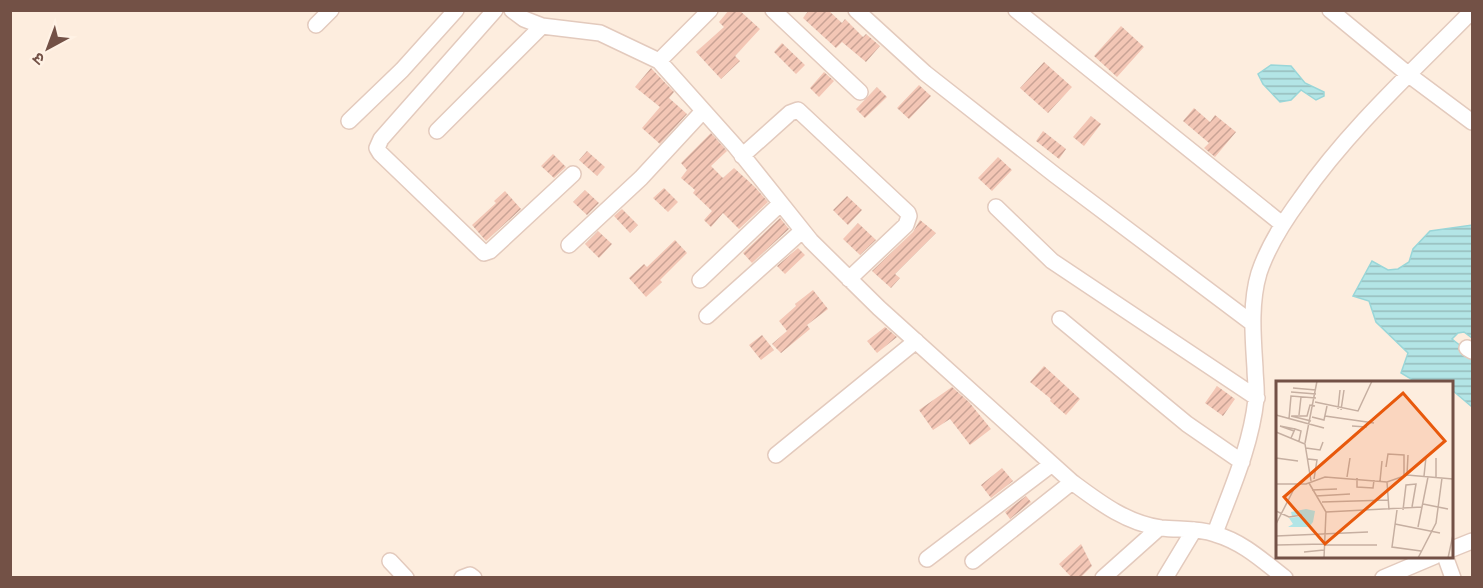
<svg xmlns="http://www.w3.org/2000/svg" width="1483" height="588" viewBox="0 0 1483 588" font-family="'Asap Condensed','Noto Sans Devanagari',sans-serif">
	<defs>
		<pattern id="water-rules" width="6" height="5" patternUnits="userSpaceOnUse" patternTransform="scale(1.5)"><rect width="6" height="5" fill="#b3e5e6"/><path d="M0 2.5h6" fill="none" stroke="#96bcbc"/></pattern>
		<pattern id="building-hatch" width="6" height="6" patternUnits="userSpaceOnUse" patternTransform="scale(1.5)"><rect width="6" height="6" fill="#f3c6b5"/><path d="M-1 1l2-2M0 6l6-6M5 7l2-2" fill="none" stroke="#c9a395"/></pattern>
	</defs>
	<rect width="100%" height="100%" fill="#fdedde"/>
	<!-- water -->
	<path fill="url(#water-rules)" stroke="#99d6d8" stroke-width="1.5" d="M1271 65 1291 66 1305 83 1324 92V96L1316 100 1301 90 1291 100 1280 102 1263 84 1258 74Z
		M1472 225V338L1464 332 1458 333 1452 339 1472 355V407L1452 390V382H1416L1401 373 1408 353 1376 322 1369 301 1353 296 1372 261 1388 270 1398 269 1409 262 1413 249 1430 231Z"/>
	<!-- building -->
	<path fill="url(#building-hatch)" d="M729 10H739L760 29 735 56 740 61 721 79 696 52 724 27 719 22Z
		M809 10H828L842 23 845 19 863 37 866 34 880 46 866 62 842 42 836 48 803 18Z
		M1121 26 1144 47 1117 77 1094 56Z
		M782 43 805 65 796 74 774 52Z
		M1044 62 1072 87 1048 113 1020 88Z
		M651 68 674 92 669 98 687 114 660 144 642 128 660 107 635 87Z
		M824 72 834 81 819 97 810 88Z
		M919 85 931 96 909 119 897 108Z
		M877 87 887 97 865 118 856 109Z
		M1194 108 1210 122 1215 115 1236 132 1215 157 1204 148 1209 143 1183 121Z
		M1091 116 1101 124 1084 146 1073 137Z
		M1043 131 1066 149 1059 159 1036 141Z
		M711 133 727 151 711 166 723 178 734 168 755 187 768 202 739 229 723 213 711 227 704 220 712 211 693 193 695 190 681 178 687 170 681 163Z
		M587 151 605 167 597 176 579 160Z
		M553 154 566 167 554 178 541 166Z
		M998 157 1012 170 992 191 978 178Z
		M664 188 678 202 668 212 653 198Z
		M585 190 599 203 587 215 573 202Z
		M505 191 521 209 486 241 472 225 496 203 494 201Z
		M847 196 862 210 848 225 833 210Z
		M622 209 638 225 630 233 614 216Z
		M780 218 789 229 752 263 743 253Z
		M920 220 936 233 895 274 900 278 891 288 872 271 913 232Z
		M858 223 876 240 860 255 843 239Z
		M598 231 612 244 599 258 585 244Z
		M675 240 687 253 660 280 662 282 646 297 629 278 644 264 647 267Z
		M798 248 805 255 785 274 777 266Z
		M813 290 828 309 807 325 810 329 781 353 772 344 787 331 779 321 796 306 795 304Z
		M885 327 897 337 877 353 867 341Z
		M762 335 774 350 761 360 749 345Z
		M1044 366 1080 399 1066 415 1050 401 1051 399 1030 382Z
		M1217 386 1235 399 1223 416 1205 403Z
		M952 387 969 402 991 429 970 445 950 419 933 430 919 410Z
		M1002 468 1013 481 991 498 981 485Z
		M1026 496 1031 502 1010 519 1005 512Z
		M1081 544 1092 566 1080 578H1072L1059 564Z"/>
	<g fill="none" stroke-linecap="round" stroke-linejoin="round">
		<!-- minor casing -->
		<g stroke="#e3cabd" stroke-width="18">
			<path id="minor" d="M495 10 381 139 377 148 380 153 484 253 490 251 573 174
				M512 10 524 19 542 26 600 33 659 61 735 146 811 241 879 308 1072 482C1099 502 1126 523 1161 528 1179 530 1198 528 1215 534 1243 542 1263 561 1285 578
				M773 10 860 92
				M856 10 925 73 1055 175 1252 323
				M1016 10 1282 224
				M1330 10 1409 75 1472 122
				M316 25 331 10
				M659 61 710 10
				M349 121 402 70 456 10
				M437 131 542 26
				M742 156 790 113 798 110 908 213 909 216 906 225 849 279
				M996 207 1052 261 1257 398
				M569 245 641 178 703 111
				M700 280 780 204
				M707 316 802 231
				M1060 319 1187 424 1242 462
				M1467 348 1472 351
				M776 455 916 341
				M1215 533C1231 490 1251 446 1256 399 1257 389 1255 378 1255 368 1253 337 1250 303 1259 273 1268 246 1284 221 1301 198 1349 129 1413 71 1472 11
				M1452 549 1472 541
				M1445 556 1453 578
				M927 559 1052 464
				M390 561 406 578
				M973 561 1072 482
				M462 578 470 575 474 578
				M1103 578 1159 528
				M1165 578 1194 530
				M1383 578 1435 556"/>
		</g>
		<!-- minor -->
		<use href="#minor" stroke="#fff" stroke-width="15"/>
	</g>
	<!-- overview -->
	<g transform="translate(1276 381)">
		<rect width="177" height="177" fill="#fdedde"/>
		<path d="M30 128 39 130 37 141 33 146H12L17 143 13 137 28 135H16L15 131Z" fill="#b3e5e6"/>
		<path fill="none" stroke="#c6afa1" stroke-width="1.5" d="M17 7 40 9M15 11 40 13M39 21 82 30 96 0M62 28 64 9M65 29 68 9M0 34 48 47M23 34 25 16M15 35 35 40M16 35H31L34 24 39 25M49 35 98 42M36 36 48 39 51 25M13 38 15 15 40 17M76 45 90 46 91 41M18 50 4 45 19 48M0 51 29 63 35 100M15 57 19 48 25 50 23 60M29 62 41 0M30 67 44 69 47 61M0 77 22 80M32 78 41 79 38 98M110 86 112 73 128 74V94M131 94 132 74M148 95 150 76M71 96 74 77M160 96V77M81 97V106L97 107 98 99M104 100 106 80M111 101 113 129M33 102 50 131 48 177M0 103H30L49 96 111 101 131 94 177 98M36 109 61 108M40 115 74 113M46 121 112 119M147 123 172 128M121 129 116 166 145 170M127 129 130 104 140 103 136 126M0 130 13 136 26 134M50 131 146 126M0 143 20 104M119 143 164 152M142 146 152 96M0 155 92 151M0 164 49 163M49 164H101M28 171 48 169M142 177 160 142 166 97M172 177 177 154"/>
		<path fill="#e8590c" fill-opacity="0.15" stroke="#e8590c" stroke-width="3" d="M127 12 169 60 49 163 8 116Z"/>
		<rect width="177" height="177" fill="none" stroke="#735146" stroke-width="3"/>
	</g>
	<!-- border -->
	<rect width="1483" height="588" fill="none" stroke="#735146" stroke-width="24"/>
	<!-- north arrow -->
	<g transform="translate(48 48) rotate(221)" stroke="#fff2e5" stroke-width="4.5" paint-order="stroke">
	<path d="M0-4.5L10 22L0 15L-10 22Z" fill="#735146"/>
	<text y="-9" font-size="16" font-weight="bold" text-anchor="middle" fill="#735146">उ</text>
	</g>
</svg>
